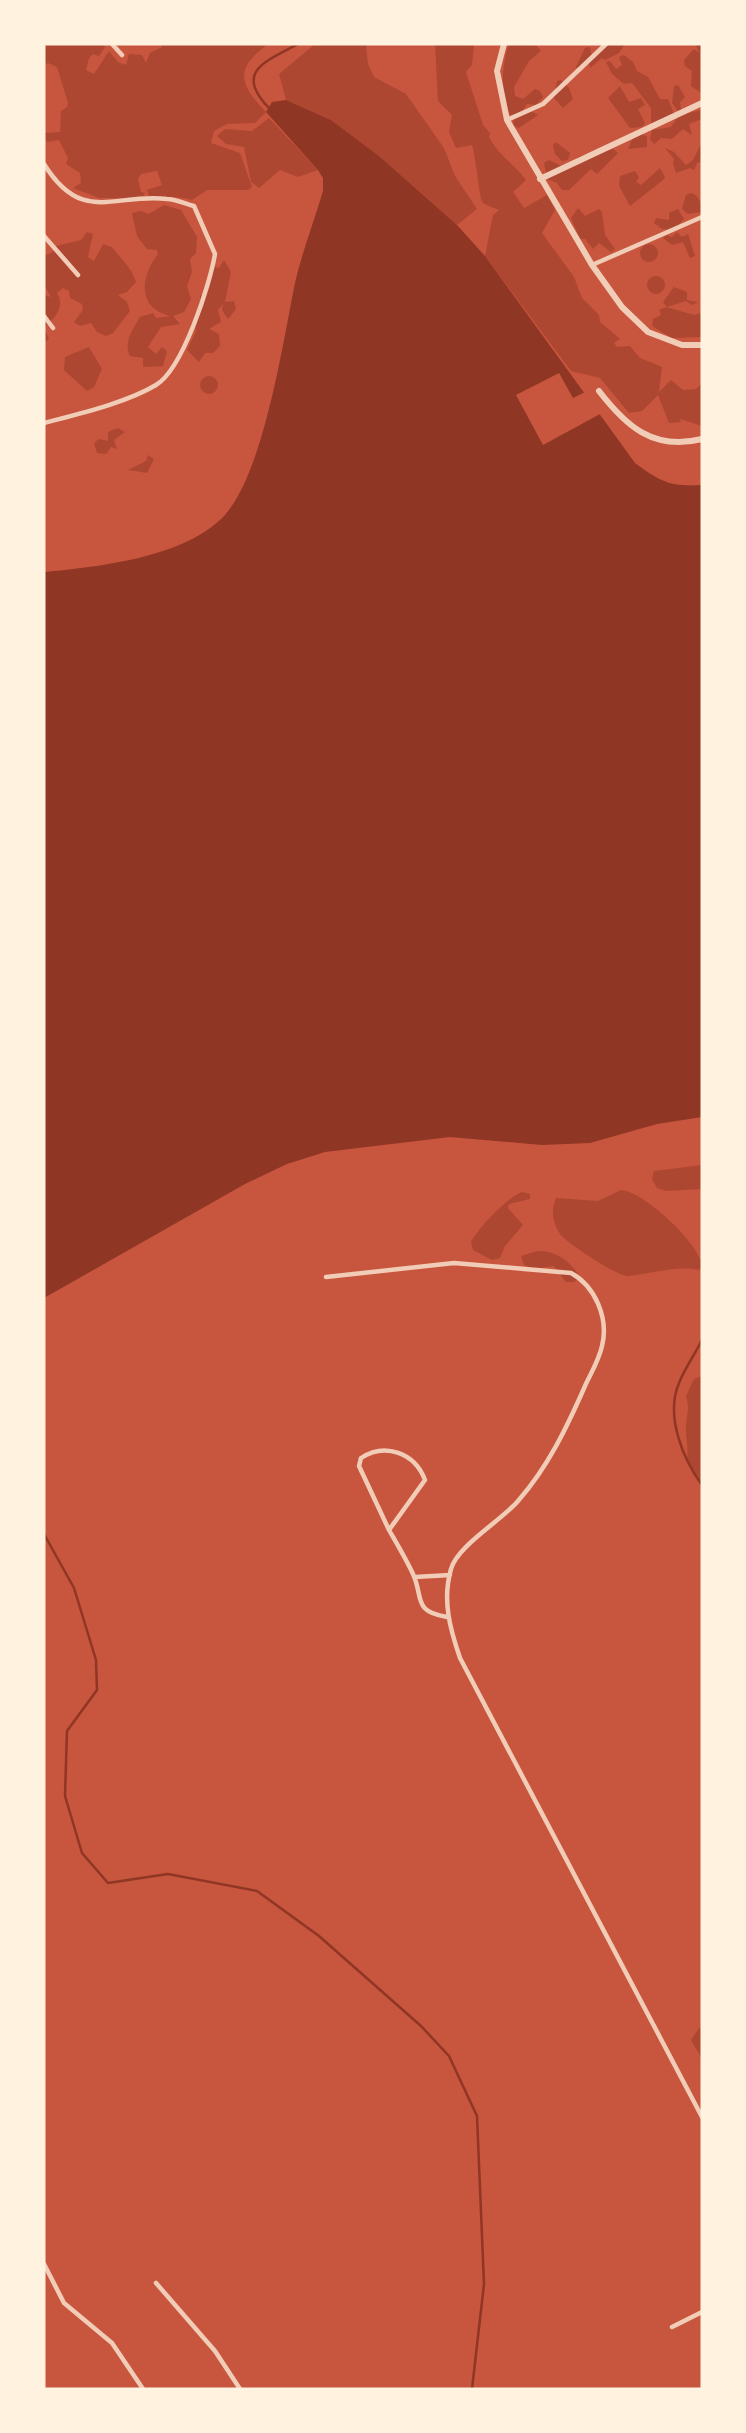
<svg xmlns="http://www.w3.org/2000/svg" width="746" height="2433" viewBox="0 0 746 2433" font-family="'Asap Condensed',sans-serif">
	<rect width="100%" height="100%" fill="#c8553d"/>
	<!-- green -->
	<path fill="#ae4732" d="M44 44H103L105 47 99 56 93 54 89 58 86 70 94 74 109 51 118 62 126 65 129 54 142 55 146 63 150 53 162 47 161 44H268C234 69 239 84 266 112L255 123 227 124 214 131 211 143 240 153 252 187 248 190H207L192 200C177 195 163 199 149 196L147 190 162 185 157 171 141 174 138 179 141 192 145 193 142 198H99L73 188 81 183 80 173 66 164 68 158 59 140 47 142 44 137 45 133 60 132 61 111 67 107 68 103 57 67 48 63 44 65Z
		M315 44H366L368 64 374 77 406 94 444 148 455 176 477 209 457 225 379 156 331 120 286 100 279 74Z
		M435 44H474L472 65 466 72 483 125 490 133 489 137C498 155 514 164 526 180L513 192 524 208 547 195 555 210 542 233 574 277 582 298 599 315 600 322 620 339 614 343 617 347 630 346 640 358 662 367 659 392 671 380 683 390 696 389 702 383V426L680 419 681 422 669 423 658 395 642 411 629 413 600 378 571 371 485 256 493 215 499 210C495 208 487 206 483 203 479 199 476 156 472 145L456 148 449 132 452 115 438 101Z
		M509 44H535L541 51 529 61 514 87 515 96 523 99 535 89 540 91 543 97 536 105 527 104 520 114 512 118C500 98 501 66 509 44Z
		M610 44H625L619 53 605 60 602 58 590 68 589 62 578 69 576 67 585 48 590 47 592 57Z
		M695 44H702L701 93 691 86 692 71 685 66 684 60 694 49 700 53Z
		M624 55 633 62 637 71 648 77 660 99H668L674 114 651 123V108L632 83 624 84 612 74 606 62 610 61 616 69 622 65 619 57Z
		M561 80 569 88 573 99 563 108 554 98 557 81Z
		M678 85 685 97 680 102 681 110 678 111 672 103 674 86Z
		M620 86 629 102 641 98 645 105 638 109 645 123 642 127 630 128 608 98Z
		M529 110 538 115 519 128 513 126 514 118Z
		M702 110V119L689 124 692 135 683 129 672 139 661 138 654 144 650 139 652 130 671 127 679 115Z
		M269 118 318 170 298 177 280 170 259 188 251 182 244 147 226 144 217 136 225 129 252 131Z
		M641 133 647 137V147L628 149 634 135Z
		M556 142 570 153 568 160 562 161 555 154 553 145Z
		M702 142V162L697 163 694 170 690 168 676 173 673 163 674 159 665 148 674 152 686 165 693 160Z
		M613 149 618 153 597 174 591 169 569 190H562L557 183 547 179 544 163 549 160 563 167 580 156Z
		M660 168 665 177 663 180 630 206 619 186 620 176 635 171 639 177 636 182 641 185Z
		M691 193C699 195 702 204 702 212L688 214 682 209 686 195Z
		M164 205 181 210 197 237 196 253 190 259 192 272 187 286 191 299 184 312 173 316 180 324 161 327 148 347 156 354 162 347 167 351 163 366 143 367V358L130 356C123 342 133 329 140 317L153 313 156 318 171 316C137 309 140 277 158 254L157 250 147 249 137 236 132 213 140 211 149 214Z
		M578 208 585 216 599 209 602 212 605 235 615 249 611 252 599 243 593 249 585 239H580L571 218Z
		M678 209 684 219 673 230 662 229 654 223 656 218 669 220V213Z
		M87 232 93 234 88 257 94 261 103 244 112 247C121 259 132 268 136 282L127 292 118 295 127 302 130 311 113 333 106 336 97 332 91 323 80 326 74 322 83 310 82 304 70 298 69 291 63 288 57 293C66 308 54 318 44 328L49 339 44 343V295L51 297 44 285V256L55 251 56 246 81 240Z
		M677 232 682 237 688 234 695 256 690 258 683 242 672 245 663 238 667 235 672 237Z
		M640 253a9 9 0 1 1 18 0a9 9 0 1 1-18 0Z
		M224 260 231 272 225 302 234 301 236 309 228 319 222 310 223 304 218 310 221 322 209 329 219 334 220 346 213 353H205L199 362 187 350 196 331 194 315 202 309 200 296 208 291 211 266 219 268Z
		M647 285a9 9 0 1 1 18 0a9 9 0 1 1-18 0Z
		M674 287 687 292V300L698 302 692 305 686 301 667 307 663 302Z
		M666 307 694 315 702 313V337L672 338 652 326 653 319 661 315 659 310Z
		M89 347 102 369 94 387 87 391 64 370 65 357Z
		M200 385a9 9 0 1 1 18 0a9 9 0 1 1-18 0Z
		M118 428 125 432 114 440 117 449 111 447 106 454 97 453 94 443 99 439 108 441V432Z
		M148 455 154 459 147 473 128 470 146 461Z
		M702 1165V1189L666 1191 657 1188 652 1179 654 1171Z
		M621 1190C643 1191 702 1245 702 1267L699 1270C677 1265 651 1274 628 1276 618 1277 565 1242 560 1234 552 1222 551 1210 556 1198L598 1201Z
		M522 1192 530 1194V1199L509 1204 508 1208 523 1225 505 1246 500 1258 492 1260 473 1250 471 1242C478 1228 508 1197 522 1192Z
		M537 1251C555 1250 572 1262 580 1277L574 1282H566L554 1266 533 1269 524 1265 521 1256Z
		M702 1376V1485L687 1460C689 1447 685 1437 686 1425 687 1413 690 1409 686 1396L694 1379Z
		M699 2028H702V2059L691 2040Z"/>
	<!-- water -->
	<path fill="#8f3625" d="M286 100 331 120 379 156 457 225 485 256 635 463C661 482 670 487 702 485V1117L657 1124 590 1143 542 1145 450 1137 325 1152 287 1164 245 1184 44 1298V572C98 567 179 558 220 520 263 481 283 341 295 283 302 252 314 222 323 191V178L318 170 266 112 272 102Z"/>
	<!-- pier -->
	<path fill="#c8553d" d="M559 373 573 398 587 391 602 413 543 445 516 395Z"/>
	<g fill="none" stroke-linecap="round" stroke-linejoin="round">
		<!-- stream -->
		<path stroke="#8f3625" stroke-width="2.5" d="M269 108C233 71 267 61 298 44
			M702 1340C695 1354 685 1368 679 1383 665 1416 683 1459 702 1485
			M44 1534 74 1588 96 1660 97 1690 67 1731 65 1796 82 1853 108 1883 168 1874 257 1891 319 1936 421 2026 449 2056 477 2116 484 2284 472 2389"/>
		<!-- minor -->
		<path stroke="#f1ccb7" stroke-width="4.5" d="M112 44 122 55
			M507 120 543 104 606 44
			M44 164C82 225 113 193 167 199 176 199 185 204 194 206L215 254C210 284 183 369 156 385 126 403 78 414 44 423
			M44 236 78 275
			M592 265 702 217
			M44 316 53 328
			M326 1277 454 1263 571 1273C595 1286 609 1318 602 1346 599 1360 591 1373 585 1386 567 1427 548 1467 518 1501 502 1520 457 1546 451 1569 442 1600 450 1629 460 1658L702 2117
			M389 1530 359 1466 361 1458C385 1442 415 1453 425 1480L389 1530C397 1544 406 1559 413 1574 424 1598 412 1611 447 1617
			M415 1577 450 1575
			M44 2264 64 2303 112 2343 143 2389
			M156 2283 215 2351 240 2389
			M672 2327 702 2312"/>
		<!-- tertiary -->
		<path stroke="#f1ccb7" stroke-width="6" d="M504 44 497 71 507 120 592 265 622 307 648 332 682 345H702
			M540 179 702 103
			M599 391C626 426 653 451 702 439"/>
	</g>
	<!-- border -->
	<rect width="746" height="2433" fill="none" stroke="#fff3e0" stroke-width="91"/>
</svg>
